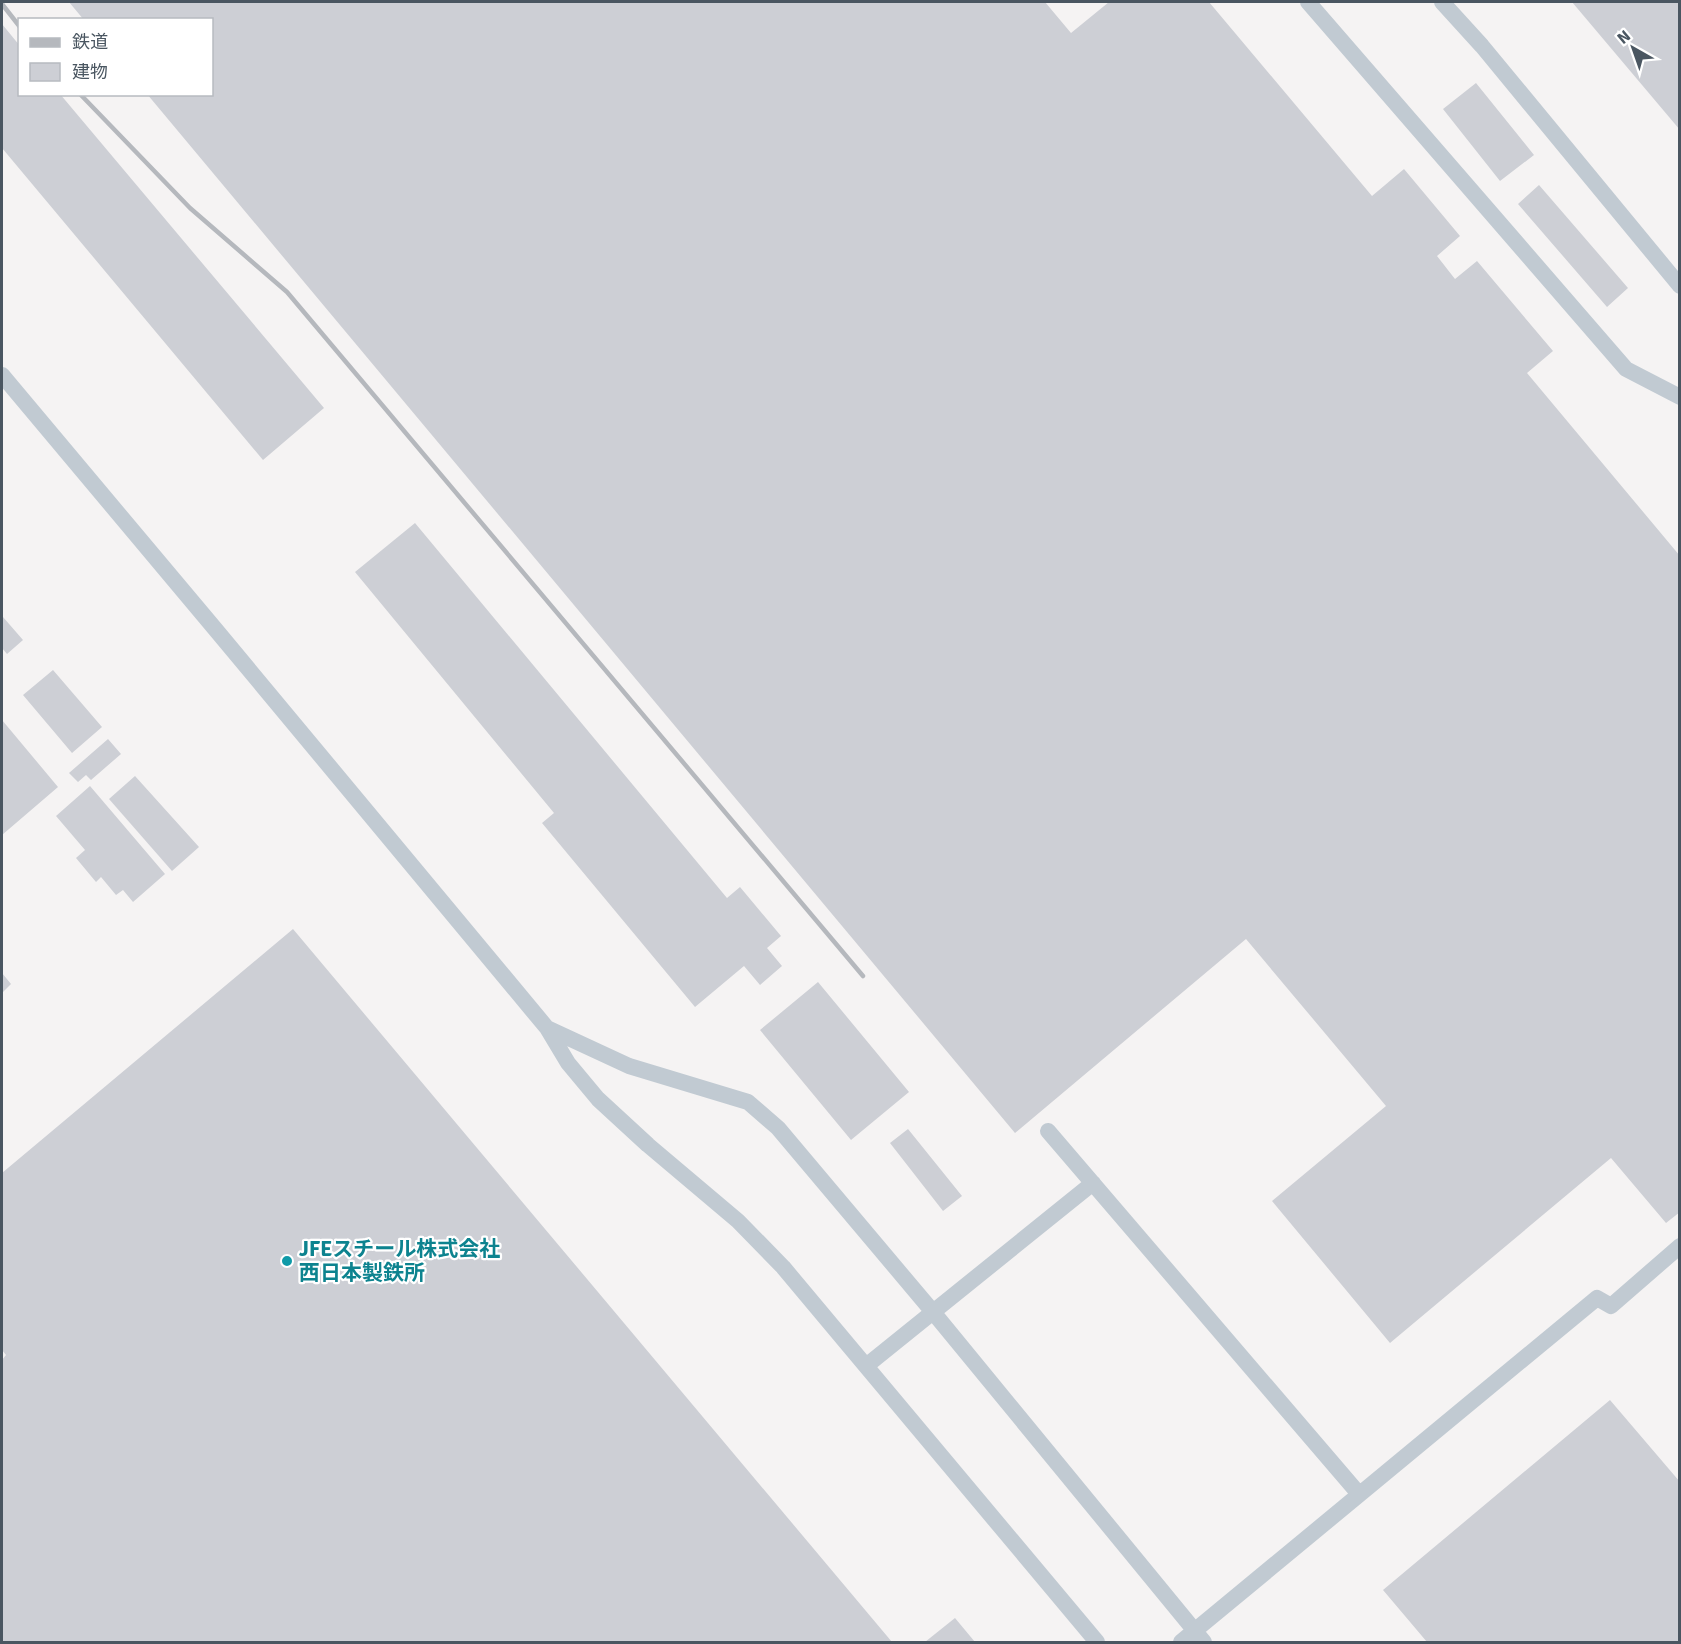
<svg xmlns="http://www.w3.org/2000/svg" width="1681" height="1644" viewBox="0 0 1681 1644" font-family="Signika,'Noto Sans JP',sans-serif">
	<rect width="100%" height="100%" fill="#f5f3f3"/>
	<!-- building -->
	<path fill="#cdcfd5" d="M69 2H1045L1071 33 1109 2H1209L1372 196 1404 169 1460 236 1437 256 1455 279 1477 261 1553 351 1527 373 1680 556V1212L1666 1223 1611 1158 1390 1343 1272 1201 1386 1106 1246 939 1015 1133 147 94H212V20H84Z
		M1572 2H1680V130Z
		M2 24 20 46V94H60L324 408 263 460 2 148Z
		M1476 83 1534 155 1500 181 1443 109Z
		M1539 185 1628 288 1607 307 1518 204Z
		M415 523 727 898 740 887 781 936 767 948 782 966 760 985 744 966 695 1007 542 823 554 813 355 572Z
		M3 617 23 640 7 654 2 648V619Z
		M53 670 102 727 72 753 23 695Z
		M2 720 58 787 2 835Z
		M108 739 121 754 91 780 86 775 78 782 69 773Z
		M135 776 199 847 172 871 109 799Z
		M90 786 165 874 133 902 123 890 116 895 101 877 96 882 76 858 85 850 56 816Z
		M293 929 892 1642H2V1360L6 1355 2 1350V1173Z
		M2 973 11 984 2 993Z
		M818 982 909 1092 851 1140 760 1030Z
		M908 1129 962 1196 943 1211 890 1143Z
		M1610 1400 1680 1482V1642H1427L1383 1590Z
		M955 1618 975 1642H925Z"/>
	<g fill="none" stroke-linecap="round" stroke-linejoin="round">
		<!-- service -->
		<path stroke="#c1cad2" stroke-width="16" d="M1308 2 1626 369 1680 397
			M1442 2 1482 46 1680 286
			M2 375 216 630 547 1028 568 1063 598 1099 648 1145 738 1221 783 1267 1097 1642
			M547 1028 629 1066 748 1102 778 1128 933 1312 1204 1642
			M1048 1131 1359 1494
			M866 1366 1093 1183
			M1181 1642 1597 1298 1611 1306 1680 1246"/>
		<!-- rail -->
		<path stroke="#b5b8bd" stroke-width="4.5" d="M2 4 20 27
			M80 94 190 208 287 292 863 976"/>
	</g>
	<!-- markers -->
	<circle fill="#0f9aa8" stroke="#fff" stroke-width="2" cx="287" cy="1261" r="6"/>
	<g text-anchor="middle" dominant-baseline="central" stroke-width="4.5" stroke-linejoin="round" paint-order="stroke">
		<!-- culture labels -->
		<g font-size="21" font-weight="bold" fill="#0d838f" stroke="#fff" text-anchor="start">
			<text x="299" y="1249">JFEスチール株式会社<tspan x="299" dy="24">西日本製鉄所</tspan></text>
		</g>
	</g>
	<!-- border -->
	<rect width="1681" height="1644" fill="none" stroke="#4a5661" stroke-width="6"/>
	<!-- legend -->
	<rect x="18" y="18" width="195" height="78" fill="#ffffff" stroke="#b7bbc0" stroke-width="1.5"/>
	<rect x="30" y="38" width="30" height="9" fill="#b5b8bd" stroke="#b7bbc0" stroke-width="1.5"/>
	<text x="72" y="48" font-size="18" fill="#4a5661">鉄道</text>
	<rect x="30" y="63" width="30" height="18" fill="#cdcfd5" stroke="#b7bbc0" stroke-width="1.5"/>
	<text x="72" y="78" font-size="18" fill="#4a5661">建物</text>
	<!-- north arrow -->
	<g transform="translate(1633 48) rotate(320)" stroke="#ffffff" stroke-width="4.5" paint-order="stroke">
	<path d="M0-4.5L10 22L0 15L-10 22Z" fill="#4a5661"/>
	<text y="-9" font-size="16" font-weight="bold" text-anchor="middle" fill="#4a5661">N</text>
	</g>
</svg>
